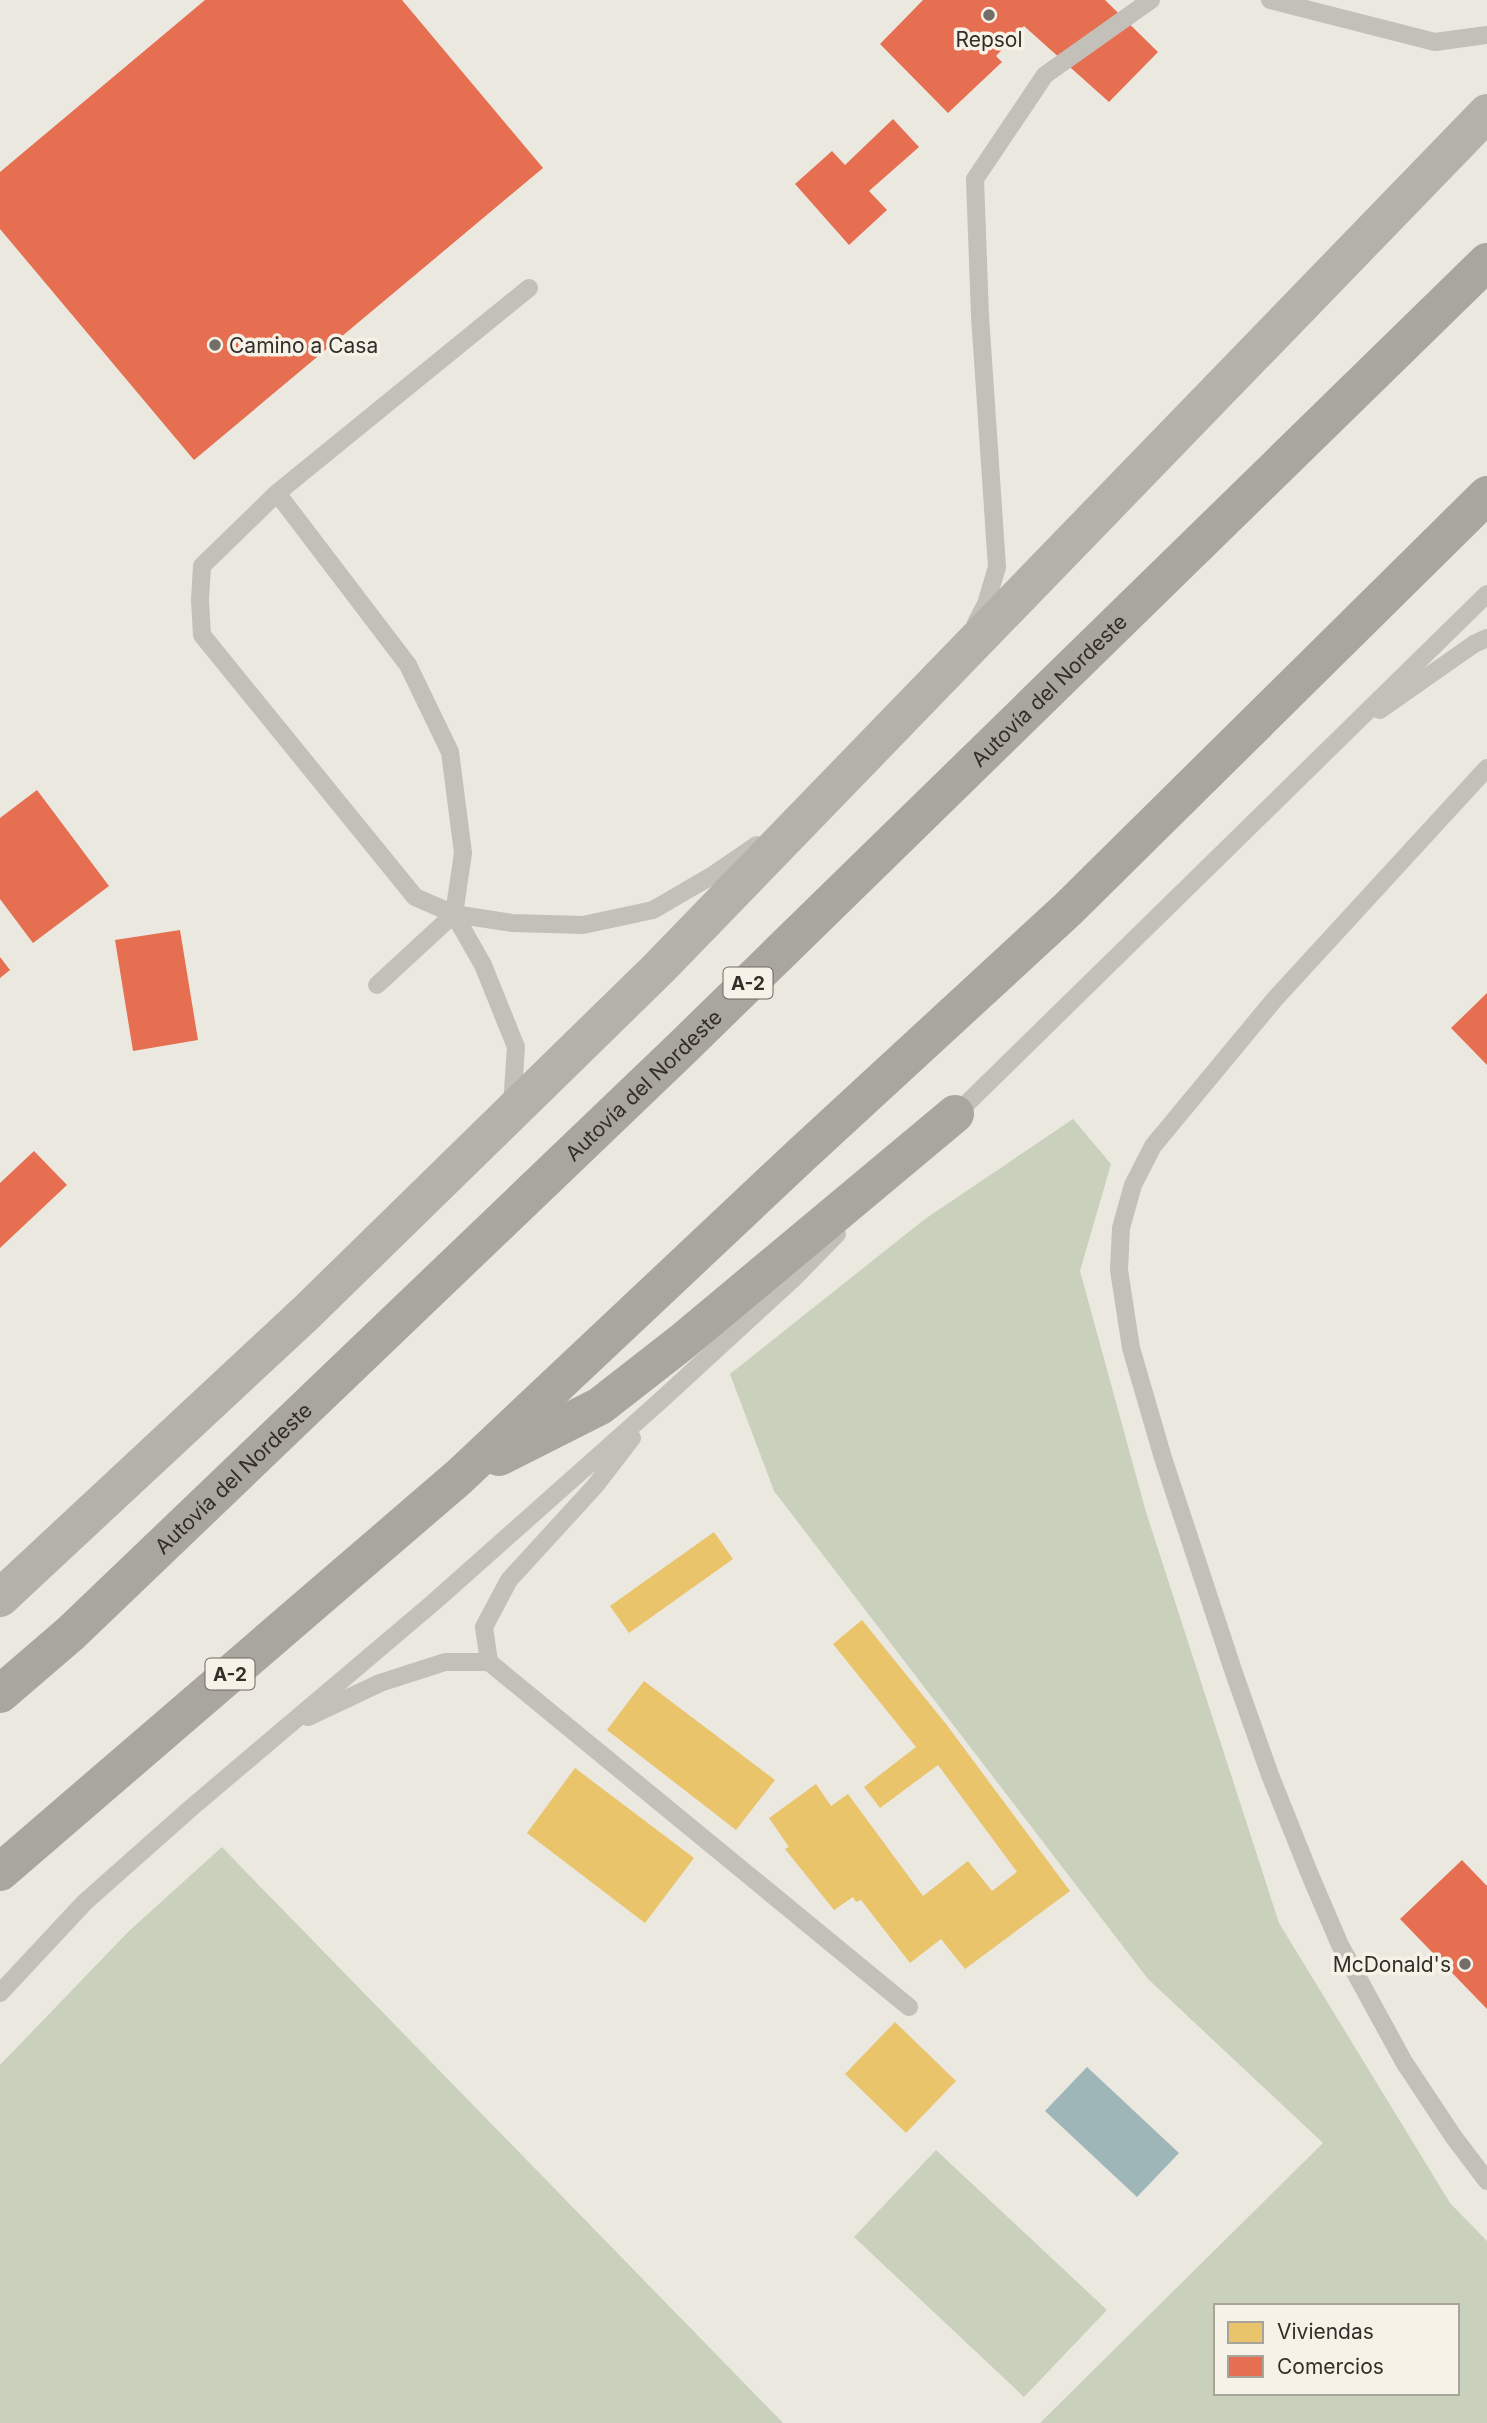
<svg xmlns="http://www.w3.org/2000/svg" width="1487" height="2423" viewBox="0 0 1487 2423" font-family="Inter,sans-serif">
	<rect width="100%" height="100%" fill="#ebe8e0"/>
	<!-- green -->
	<path fill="#c9d0bc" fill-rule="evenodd" d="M1073 1119 1111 1164 1080 1271 1146 1512 1279 1923 1450 2203 1487 2241V2423H1040L1323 2143 1148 1979 774 1491 730 1374 925 1219ZM1216 2306H1457V2393H1216Z
		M222 1847 246 1872 783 2423H0V2065L129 1931Z
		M936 2150 1107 2310 1024 2397 854 2237Z"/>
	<!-- water -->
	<path fill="#9fb6b9" d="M1087 2067 1179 2153 1137 2197 1045 2111Z"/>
	<!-- homes -->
	<path fill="#e9c46a" d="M714 1532 733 1559 629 1633 610 1606Z
		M862 1620 946 1724 1070 1891 965 1969 941 1939 910 1963 861 1900 856 1902 853 1897 834 1910 785 1849 789 1847 769 1818 816 1784 831 1806 848 1794 923 1896 968 1861 992 1891 1017 1872 938 1765 880 1808 864 1787 916 1747 833 1644Z
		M644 1681 775 1780 736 1830 607 1730Z
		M575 1768 694 1858 645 1923 527 1833Z
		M895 2022 956 2081 906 2133 845 2074Z"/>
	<!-- shops -->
	<path fill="#e76f51" d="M205 0H402L543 168 194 460 0 229V172Z
		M923 0H1105L1158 52 1109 102 1024 26 996 56 1002 62 948 113 880 44Z
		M893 119 919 147 869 191 887 210 849 245 795 184 832 151 845 165Z
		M37 790 109 886 33 943 0 899V818Z
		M180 930 198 1040 133 1051 115 940Z
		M0 957 10 970 0 978Z
		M1487 993V1065L1451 1028Z
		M34 1151 67 1185 0 1248V1183Z
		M1462 1860 1487 1886V2009L1400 1919Z"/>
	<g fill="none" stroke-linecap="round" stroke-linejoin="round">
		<!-- service -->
		<path stroke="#c3bfb9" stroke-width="18" d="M1270 0 1435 42 1487 35
			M529 288 277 493 202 566 200 600 202 635 415 897 454 914 512 923 583 925 653 910 713 875 757 845
			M277 493 408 665 450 752 463 853 454 914 377 985
			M976 623 986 604 997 567 980 316 975 179 1045 75 1151 0
			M1380 710 1474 644 1487 638
			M1487 768 1274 1000 1153 1146 1133 1185 1121 1228 1119 1270 1131 1348 1163 1458 1234 1673 1270 1775 1310 1875 1340 1945 1404 2062 1453 2136 1487 2181
			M454 914 483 965 516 1047 512 1106
			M953 1117 1487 594
			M489 1662 484 1627 509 1580 595 1486 632 1438
			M308 1717 380 1683 445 1662H489L909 2007
			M0 1993 85 1902 191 1808 434 1602 659 1402 795 1277 837 1234"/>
		<!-- secondary -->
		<path stroke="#b4b0aa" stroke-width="38" d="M0 1598 307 1312 659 968 1487 113"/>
		<!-- motorway -->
		<g stroke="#a9a69f" stroke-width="38">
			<path d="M499 1457 600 1406 682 1342 955 1114"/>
			<path id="s1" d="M0 1694 71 1633 681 1049 1487 262"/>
			<path d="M0 1872 459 1477 800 1156 1068 909 1487 495"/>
		</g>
	</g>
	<!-- markers -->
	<g fill="#736f68" stroke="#f7f2e8" stroke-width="2.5">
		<circle cx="989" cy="15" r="7"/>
		<circle cx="215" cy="345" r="7"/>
		<circle cx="1465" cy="1964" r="7"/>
	</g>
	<g text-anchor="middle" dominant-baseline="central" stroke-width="7" stroke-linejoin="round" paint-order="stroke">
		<!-- shield labels -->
		<g fill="#f7f2e8" stroke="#6e6962" stroke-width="2">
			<rect x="723.5" y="967.5" width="49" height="31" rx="5"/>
			<rect x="205.5" y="1658.5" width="49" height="31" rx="5"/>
		</g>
		<g font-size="19" font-weight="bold" fill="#332e28">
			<text x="748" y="983">A-2</text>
			<text x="230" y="1674">A-2</text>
		</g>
		<!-- poi labels -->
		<g font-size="21" fill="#332e28" stroke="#f7f2e8">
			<text x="989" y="39">Repsol</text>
			<text x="229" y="345" text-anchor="start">Camino a Casa</text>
			<text x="1451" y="1964" text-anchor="end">McDonald's</text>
		</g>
		<!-- street labels -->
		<g font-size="21" fill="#332e28" stroke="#f7f2e8">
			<text stroke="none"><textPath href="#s1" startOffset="1452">Autovía del Nordeste</textPath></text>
			<text stroke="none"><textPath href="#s1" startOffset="886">Autovía del Nordeste</textPath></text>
			<text stroke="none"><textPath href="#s1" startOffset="318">Autovía del Nordeste</textPath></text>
		</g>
	</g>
	<!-- legend -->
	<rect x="1214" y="2304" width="245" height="91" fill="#f7f2e8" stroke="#a9a49b" stroke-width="2"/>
	<rect x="1228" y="2322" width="35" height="21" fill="#e9c46a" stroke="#a9a49b" stroke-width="2"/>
	<text x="1277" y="2339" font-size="21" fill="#332e28">Viviendas</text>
	<rect x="1228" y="2356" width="35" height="21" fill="#e76f51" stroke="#a9a49b" stroke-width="2"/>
	<text x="1277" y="2374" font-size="21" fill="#332e28">Comercios</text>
</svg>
